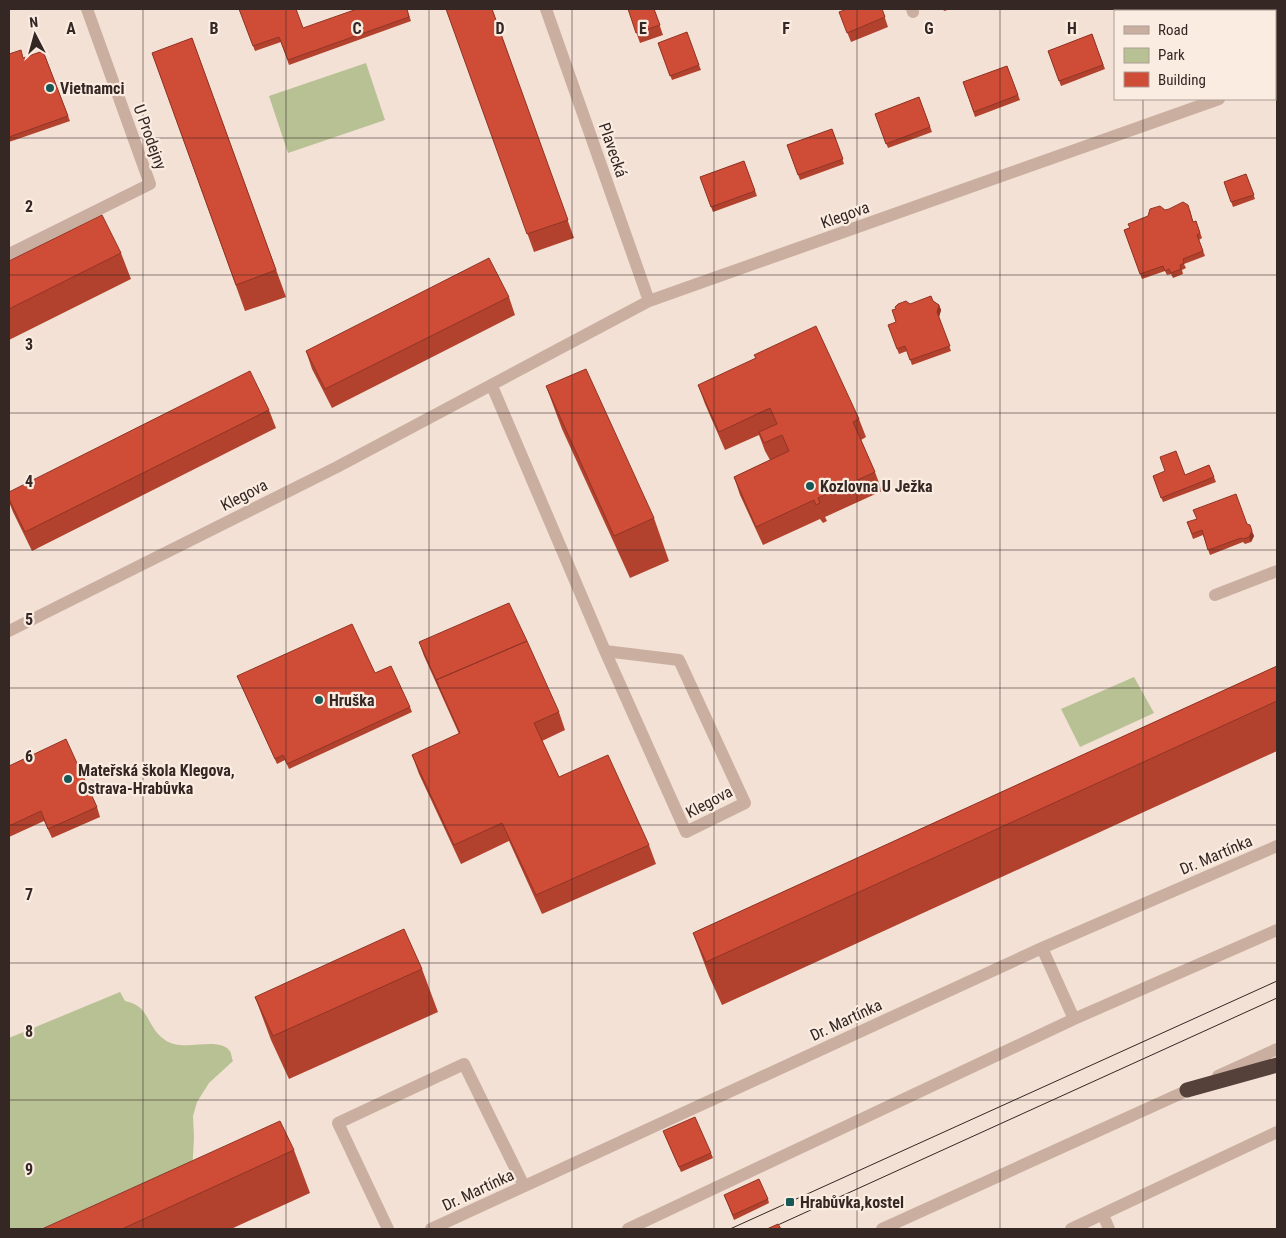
<svg xmlns="http://www.w3.org/2000/svg" width="1286" height="1238" viewBox="0 0 1286 1238" font-family="'Roboto Condensed',sans-serif">
	<rect width="100%" height="100%" fill="#f2e1d4"/>
	<!-- green -->
	<path fill="#b7c194" d="M366 63 385 120 288 153 269 96Z
		M1134 677 1154 713 1080 747 1061 709Z
		M120 992 125 1001C151 1006 145 1026 165 1040 183 1053 216 1036 229 1050 232 1053 231 1057 233 1061L209 1083 197 1102 193 1116 194 1138 192 1172 64 1229H9V1038Z"/>
	<g fill="none" stroke-linecap="round" stroke-linejoin="round">
		<!-- minor -->
		<path stroke="#caafa0" stroke-width="12" d="M546 9 649 301
			M912 9 913 12
			M1252 11V9
			M9 254 150 184 87 9
			M492 386 605 651 686 832 745 803 679 660 605 651
			M1215 595 1277 571
			M9 631 337 467 649 301 1219 99
			M1042 948 1074 1019
			M1218 1076 1277 1049
			M1103 1215 1109 1229
			M388 1229 338 1123 464 1064 524 1186
			M431 1229 1042 948 1277 846
			M628 1229 1074 1019 1277 930
			M882 1229 1195 1087
			M1071 1229 1277 1132"/>
		<!-- highway -->
		<path stroke="#55403a" stroke-width="15" d="M1187 1090 1277 1065"/>
		<!-- tram -->
		<path stroke="#342724" stroke-width="1" d="M730 1229 1277 981
			M769 1229 1277 998"/>
	</g>
	<!-- wall -->
	<path fill="#b2412e" d="M239 9 303 28 407 9 411 21 289 65 281 42 255 51Z
		M446 9H492L574 238 534 252Z
		M628 9H654L663 35 640 43Z
		M882 9 888 27 851 42 839 12Z
		M943 9H951L944 11Z
		M1092 34 1105 69 1061 86 1048 51Z
		M192 38 286 297 245 311 152 53Z
		M658 43 699 65 701 70 672 80Z
		M43 51 70 121 9 142V54L23 58Z
		M1007 66 1020 100 975 117 963 82Z
		M919 97 932 132 888 148 875 114Z
		M832 129 844 164 800 180 787 145Z
		M744 161 757 196 713 212 700 177Z
		M1246 174 1255 199 1233 207 1224 182Z
		M1165 210H1190L1193 222 1196 221 1202 238 1199 240 1205 256 1184 264 1186 268 1182 270 1183 274 1173 278 1171 274 1167 275 1165 271 1142 279 1124 230Z
		M121 253 131 279 9 340V261Z
		M509 297 515 315 332 408 312 369 306 351Z
		M933 301 939 305 941 310 939 317 951 351 912 365 907 351 899 354 897 349 896 322 910 304Z
		M698 385 859 419 866 437 861 440 875 472 882 491 825 517 827 521 823 523 820 519 763 545 740 495 734 477 770 460 765 451 759 435 725 450 705 404Z
		M546 386 654 518 669 561 630 578 562 429Z
		M269 410 276 428 32 551 13 512 9 502V492Z
		M1209 465 1216 482 1163 502 1153 476 1185 475Z
		M1187 522 1247 524 1254 536 1251 542 1245 544 1243 542 1210 555 1203 535 1193 539Z
		M419 642 559 712 565 730 542 741 559 777 649 845 656 864 542 914 509 841 461 864 419 774 412 755 459 734 424 656Z
		M1277 666V751L722 1005 709 976 693 933Z
		M375 673 410 707 412 712 289 769 285 760 277 764 237 676Z
		M9 766 97 807 100 817 52 838 44 821 9 837Z
		M422 969 438 1012 289 1079 271 1040 255 997Z
		M665 1136 711 1153 713 1158 681 1172Z
		M294 1150 310 1193 231 1229H42Z
		M724 1195 768 1199 769 1203 734 1220Z"/>
	<!-- shaded-wall -->
	<path fill="#913526" d="M939 305 941 310 939 317 937 312Z
		M1252 531 1254 536 1251 542 1249 537Z"/>
	<!-- building -->
	<path fill="#cf4c36" stroke="#913526" d="M239 9H296L303 28 357 9H407L409 17 288 60 279 37 253 46Z
		M446 9H492L568 220 527 234Z
		M628 9H654L660 25 636 33Z
		M847 9H882L885 17 847 33 839 12Z
		M1164 9H1179L1180 11H1157Z
		M687 32 699 65 670 76 658 43Z
		M1092 34 1103 65 1059 81 1048 51Z
		M192 38 276 270 236 285 152 53Z
		M21 50 23 58 43 51 68 116 9 137V54Z
		M1007 66 1018 95 974 112 963 82Z
		M919 97 930 127 886 144 875 114Z
		M832 129 843 159 798 175 787 145Z
		M744 161 755 191 711 207 700 177Z
		M1246 174 1254 195 1231 202 1224 182Z
		M1183 202 1188 205 1193 222 1196 221 1200 233 1197 235 1203 251 1183 259 1184 263 1180 265 1181 269 1171 273 1169 269 1165 271 1163 266 1140 274 1124 230 1130 228 1128 224 1148 216 1150 209 1160 206 1165 210 1169 209Z
		M102 215 121 253 9 309V261Z
		M489 258 509 297 325 389 306 351Z
		M931 296 933 301 939 305 937 312 950 346 910 360 905 346 897 349 888 325 896 322 892 310 896 309 895 307 898 304 906 301 910 304Z
		M816 326 859 419 853 422 875 472 818 498 820 503 816 505 814 500 756 527 734 477 789 451 782 435 764 443 759 432 777 424 770 408 719 432 698 385 756 358 754 355Z
		M586 369 654 518 614 536 546 386Z
		M250 371 269 410 25 532 9 499V492Z
		M1176 451 1185 475 1209 465 1214 477 1161 498 1153 476 1165 471 1160 457Z
		M1236 494 1247 524 1250 525 1252 531 1249 537 1243 539 1241 538 1208 550 1202 530 1192 534 1187 522 1197 519 1193 510Z
		M509 603 527 641 436 680 438 684 419 642Z
		M352 624 375 673 391 666 410 707 287 764 283 755 275 759 237 676Z
		M527 641 559 712 534 723 559 777 608 755 649 845 536 895 502 823 454 845 412 755 460 733 436 680Z
		M1277 666V701L706 962 693 933Z
		M66 739 97 807 48 829 41 811 9 826V766Z
		M404 929 422 969 273 1036 255 997Z
		M695 1117 711 1153 679 1167 663 1131Z
		M280 1121 294 1150 122 1229H42Z
		M759 1179 768 1199 733 1215 724 1195Z
		M778 1224 781 1229H767Z"/>
	<!-- grid -->
	<path fill="none" stroke="#342724" stroke-width="1" stroke-opacity="0.55" d="M143 9V1229M286 9V1229M429 9V1229M572 9V1229M714 9V1229M857 9V1229M1000 9V1229M1143 9V11M1143 99V1229M9 138H1277M9 275H1277M9 413H1277M9 550H1277M9 688H1277M9 825H1277M9 963H1277M9 1100H1277"/>
	<!-- markers -->
	<g fill="#175755" stroke="#faece1" stroke-width="2">
		<circle cx="50" cy="88" r="5"/>
		<circle cx="810" cy="486" r="5"/>
		<circle cx="319" cy="700" r="5"/>
		<circle cx="68" cy="779" r="5"/>
		<rect x="785" y="1197" width="10" height="10" rx="2.5"/>
	</g>
	<g text-anchor="middle" dominant-baseline="central" stroke-width="4.5" stroke-linejoin="round" paint-order="stroke">
		<!-- poi labels -->
		<g font-size="16" font-weight="bold" fill="#342724" stroke="#faece1" text-anchor="start">
			<text x="60" y="88">Vietnamci</text>
			<text x="820" y="486">Kozlovna U Ježka</text>
			<text x="329" y="700">Hruška</text>
			<text x="78" y="770">Mateřská škola Klegova,<tspan x="78" dy="18">Ostrava-Hrabůvka</tspan></text>
			<text x="800" y="1202">Hrabůvka,kostel</text>
		</g>
		<!-- street labels -->
		<g font-size="16" fill="#342724" stroke="#faece1">
			<text transform="translate(150 137) rotate(70)">U Prodejny</text>
			<text transform="translate(613 150) rotate(71)">Plavecká</text>
			<text transform="translate(845 215) rotate(-20)">Klegova</text>
			<text transform="translate(244 495) rotate(-27)">Klegova</text>
			<text transform="translate(709 802) rotate(-28)">Klegova</text>
			<text transform="translate(1216 855) rotate(-23)">Dr. Martínka</text>
			<text transform="translate(846 1020) rotate(-25)">Dr. Martínka</text>
			<text transform="translate(478 1190) rotate(-25)">Dr. Martínka</text>
		</g>
	</g>
	<g font-size="16" text-anchor="middle" font-weight="bold" fill="#342724" stroke="#faece1" stroke-width="4.5" stroke-linejoin="round" paint-order="stroke">
		<text x="71" y="34">A</text>
		<text x="214" y="34">B</text>
		<text x="357" y="34">C</text>
		<text x="500" y="34">D</text>
		<text x="643" y="34">E</text>
		<text x="786" y="34">F</text>
		<text x="929" y="34">G</text>
		<text x="1072" y="34">H</text>
		<text x="29" y="212">2</text>
		<text x="29" y="350">3</text>
		<text x="29" y="487">4</text>
		<text x="29" y="625">5</text>
		<text x="29" y="762">6</text>
		<text x="29" y="900">7</text>
		<text x="29" y="1037">8</text>
		<text x="29" y="1175">9</text>
	</g>
	<!-- border -->
	<rect width="1286" height="1238" fill="none" stroke="#342724" stroke-width="20"/>
	<!-- legend -->
	<rect x="1114" y="10" width="162" height="90" fill="#faece1" stroke="#ab9d95"/>
	<rect x="1124" y="26" width="25" height="8" fill="#caafa0" stroke="#ab9d95"/>
	<text x="1158" y="35" font-size="15" fill="#342724">Road</text>
	<rect x="1124" y="48" width="25" height="15" fill="#b7c194" stroke="#ab9d95"/>
	<text x="1158" y="60" font-size="15" fill="#342724">Park</text>
	<rect x="1124" y="72" width="25" height="15" fill="#cf4c36" stroke="#ab9d95"/>
	<text x="1158" y="85" font-size="15" fill="#342724">Building</text>
	<!-- north arrow -->
	<g transform="translate(35 35) rotate(354)" stroke="#faece1" stroke-width="4" paint-order="stroke">
	<path d="M0-4L9 19L0 12L-9 19Z" fill="#342724"/>
	<text y="-8" font-size="14" font-weight="bold" text-anchor="middle" fill="#342724">N</text>
	</g>
</svg>
